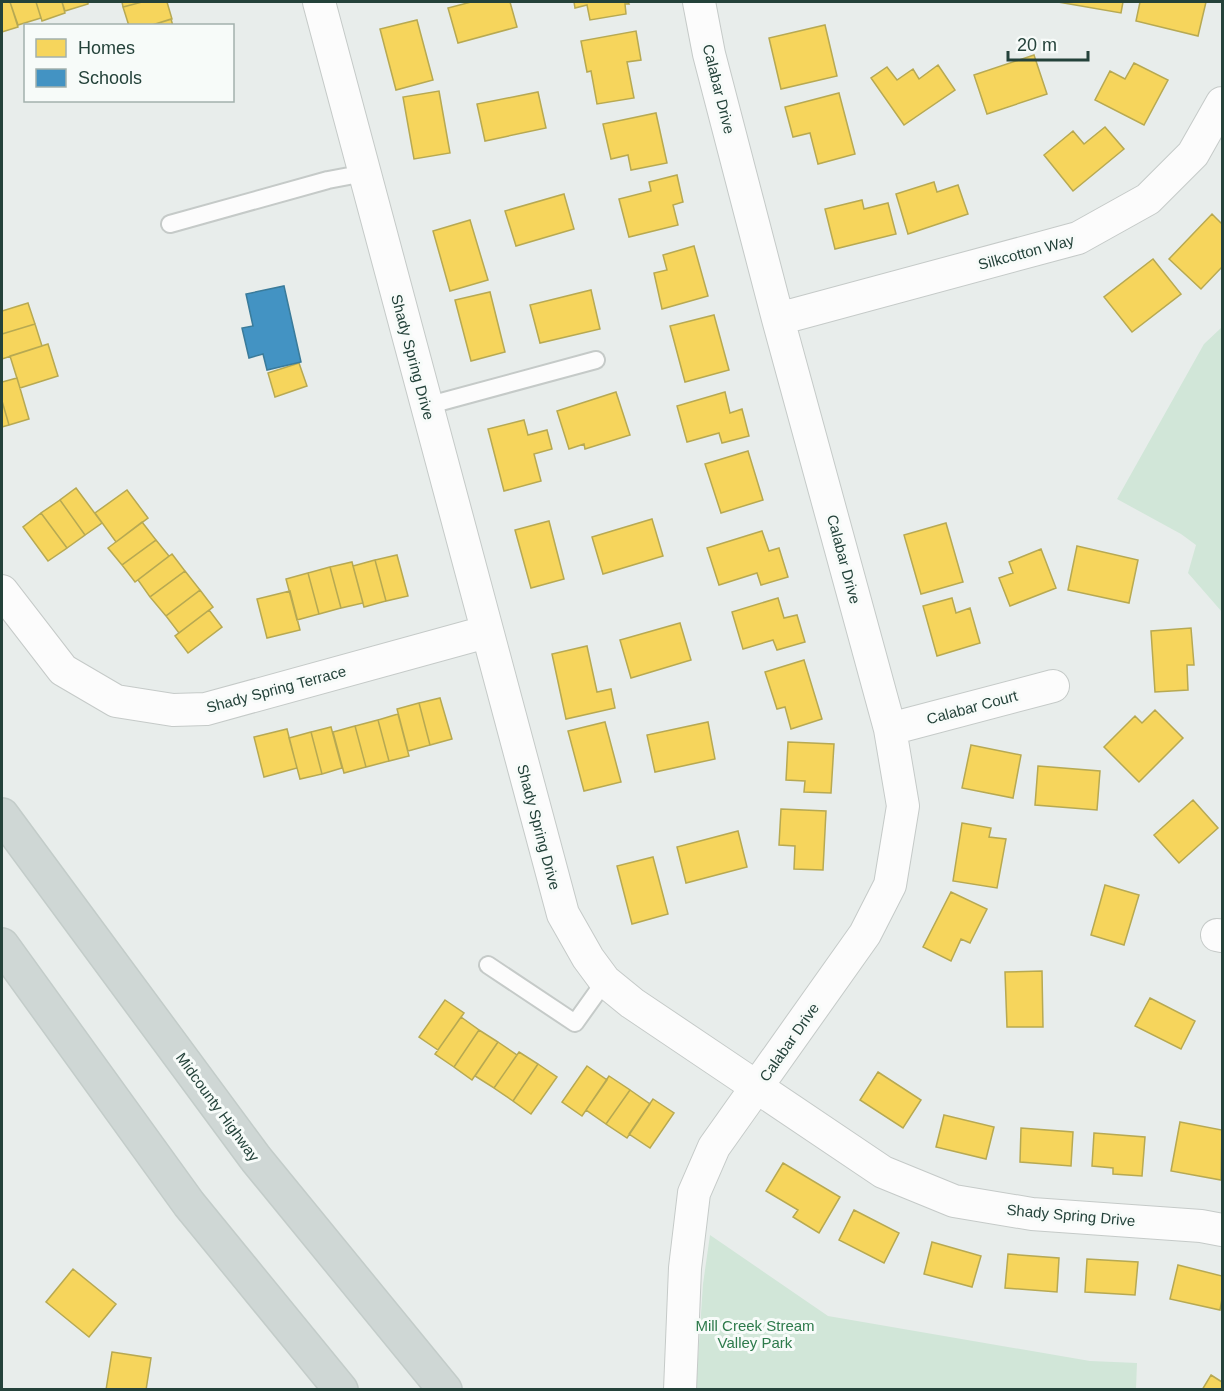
<svg xmlns="http://www.w3.org/2000/svg" width="1224" height="1391" viewBox="0 0 1224 1391" font-family="Arial,sans-serif">
	<rect width="100%" height="100%" fill="#e8edeb"/>
	<!-- green -->
	<path fill="#d1e6d8" d="M1222 327V612L1188 573 1196 545 1181 534 1117 499 1204 344Z
		M710 1235 828 1316 1090 1361 1137 1363 1136 1389H696L703 1284Z"/>
	<!-- homes -->
	<path fill="#f6d55c" stroke="#b7a952" stroke-width="1.5" d="M2 2H10L18 27 2 32Z
		M10 2H36L41 18 18 25Z
		M36 2H62L65 13 42 21Z
		M62 2H88V4L65 11Z
		M122 2H142L123 7Z
		M142 2H167L172 19 149 26H129L123 7Z
		M471 2H510L517 27 458 43 448 8Z
		M574 2H628L629 4H625L626 14 590 20 587 5 575 8Z
		M1058 2H1123L1121 13Z
		M1140 2H1206L1198 36 1136 21Z
		M171 19 173 26H149Z
		M417 20 433 80 396 90 380 29Z
		M825 25 837 76 781 89 769 38Z
		M636 31 641 60 627 62 634 98 597 104 591 71 587 72 581 41Z
		M1034 55 1047 94 987 114 974 75Z
		M1134 63 1168 80 1144 125 1095 100 1110 71 1125 79Z
		M938 65 955 90 904 125 871 78 887 67 897 80 913 69 919 79Z
		M439 91 450 153 414 159 403 97Z
		M538 92 546 128 485 141 477 104Z
		M839 93 855 154 818 164 810 133 793 137 785 107Z
		M656 113 667 163 631 170 628 155 611 159 603 124Z
		M1105 127 1124 149 1073 191 1044 155 1073 131 1084 144Z
		M677 175 683 202 673 205 678 225 629 237 619 199 651 191 649 182Z
		M934 182 937 192 958 185 968 214 908 234 896 194Z
		M564 194 574 229 516 246 505 211Z
		M862 200 864 209 888 203 896 234 835 249 825 209Z
		M1212 214 1222 224V267L1201 289 1169 259Z
		M470 220 488 280 450 291 433 231Z
		M694 246 708 296 662 309 654 273 667 270 663 255Z
		M1153 259 1181 294 1132 332 1104 297Z
		M591 290 600 329 540 343 530 305Z
		M490 292 505 352 471 361 455 300Z
		M28 303 35 324 2 334V311Z
		M714 315 729 370 685 382 670 326Z
		M35 324 42 346 2 359V334Z
		M48 344 58 376 20 388 10 356Z
		M299 363 307 386 275 397 268 373Z
		M17 378 29 419 9 425 2 401V382Z
		M616 392 630 435 585 449 584 444 569 449 557 411Z
		M725 392 730 413 742 409 749 436 722 443 719 433 687 442 677 406Z
		M2 401 9 425 2 427Z
		M524 420 528 435 547 430 552 449 534 454 541 481 504 491 488 429Z
		M748 451 763 500 721 513 705 464Z
		M76 488 102 523 85 535 60 500Z
		M127 490 148 518 116 542 95 513Z
		M60 500 85 535 67 548 41 513Z
		M41 513 67 548 48 561 23 527Z
		M652 519 663 556 603 574 592 537Z
		M549 521 564 579 531 588 515 530Z
		M142 522 156 540 122 565 108 548Z
		M946 523 963 582 921 594 904 535Z
		M762 531 769 551 779 548 788 577 761 585 757 573 719 585 707 548Z
		M156 540 169 556 135 582 122 565Z
		M1077 546 1138 560 1129 603 1068 590Z
		M1041 549 1056 588 1010 606 999 578 1013 573 1009 562Z
		M172 554 185 571 150 597 138 580Z
		M397 555 408 596 386 601 375 560Z
		M375 560 386 601 364 607 353 566Z
		M352 562 363 603 341 608 330 567Z
		M330 567 341 608 319 614 308 573Z
		M185 571 200 590 166 616 150 597Z
		M308 573 319 614 297 620 286 579Z
		M200 590 213 607 179 633 166 616Z
		M290 591 300 630 267 638 257 599Z
		M778 598 784 618 797 615 805 642 777 650 773 640 743 649 732 612Z
		M952 598 956 613 970 608 980 643 937 656 923 606Z
		M209 610 222 627 188 653 175 636Z
		M680 623 691 660 631 678 620 640Z
		M1191 628 1194 665H1187L1188 690 1155 692 1151 631Z
		M587 646 597 692 611 689 615 708 566 719 552 654Z
		M804 660 822 719 791 729 785 707 777 709 765 672Z
		M440 698 452 739 430 745 419 703Z
		M419 703 430 745 408 751 397 709Z
		M1155 710 1183 738 1139 782 1104 747 1135 716 1142 723Z
		M398 714 409 756 389 761 378 720Z
		M378 720 389 761 366 767 355 726Z
		M605 722 621 782 584 791 568 731Z
		M708 722 715 759 655 772 647 735Z
		M355 726 366 767 344 773 333 732Z
		M331 727 342 768 322 774 311 732Z
		M287 729 297 768 264 777 254 737Z
		M311 732 322 774 300 779 289 738Z
		M788 742 834 744 831 793 804 792 805 781 786 780Z
		M971 745 1021 755 1013 798 962 788Z
		M1038 766 1100 771 1097 810 1035 805Z
		M1193 800 1218 828 1179 863 1154 835Z
		M781 809 826 811 823 870 794 869 795 846 779 845Z
		M962 823 991 828 989 837 1006 839 997 888 953 881Z
		M738 831 747 867 686 883 677 847Z
		M653 857 668 914 632 924 617 866Z
		M1105 885 1139 895 1124 945 1091 935Z
		M951 892 987 909 970 943 961 939 951 961 923 947Z
		M1042 971 1043 1027H1007L1005 972Z
		M1150 998 1195 1021 1181 1049 1135 1026Z
		M445 1000 464 1013 438 1050 419 1037Z
		M461 1017 479 1030 454 1067 435 1054Z
		M479 1030 498 1042 472 1080 454 1067Z
		M498 1042 517 1055 494 1088 475 1076Z
		M519 1052 538 1064 513 1101 494 1088Z
		M538 1064 557 1077 531 1114 513 1101Z
		M587 1066 607 1080 582 1116 562 1102Z
		M878 1072 921 1100 903 1128 860 1100Z
		M609 1076 630 1090 606 1124 586 1110Z
		M630 1090 650 1104 627 1138 606 1124Z
		M653 1099 674 1113 650 1148 629 1134Z
		M944 1115 994 1127 986 1159 936 1147Z
		M1180 1122 1222 1130 1221 1180 1171 1171Z
		M1021 1128 1073 1132 1071 1166 1020 1162Z
		M1094 1133 1145 1137 1142 1176 1113 1174V1168L1092 1166Z
		M783 1163 840 1197 819 1233 793 1217 798 1210 766 1191Z
		M854 1210 899 1233 884 1263 839 1240Z
		M932 1242 981 1256 972 1287 924 1274Z
		M1008 1254 1059 1258 1057 1292 1005 1288Z
		M1087 1259 1138 1262 1135 1295 1085 1292Z
		M1178 1265 1222 1276V1299L1220 1310 1170 1299Z
		M73 1269 116 1304 89 1337 46 1302Z
		M112 1352 151 1358 146 1390H106Z
		M1211 1375 1222 1382V1390H1202Z"/>
	<!-- schools -->
	<path fill="#4393c3" stroke="#3a7b9a" stroke-width="1.5" d="M284 286 301 362 267 370 263 354 249 358 242 328 253 326 246 294Z"/>
	<g fill="none" stroke-linecap="round" stroke-linejoin="round">
		<!-- lane casing -->
		<g stroke="#c5cac8" stroke-width="20">
			<path id="lane" d="M170 224 328 180 365 173
				M426 406 596 360
				M488 965 575 1023 605 981"/>
		</g>
		<!-- street casing -->
		<g stroke="#c5cac8" stroke-width="34">
			<path id="street" d="M319 2 563 914 588 958 605 981 632 1003 883 1172 954 1201 1032 1214 1201 1226 1222 1230
				M778 319 1078 238 1148 199 1193 154 1222 103
				M2 591 63 670 116 701 173 710 206 709 486 632
				M890 729 1053 686
				M1217 935 1222 936
				M680 1390 685 1268 694 1193 714 1147 865 934 890 885 903 806 890 729 778 319 709 54 699 2"/>
		</g>
		<!-- primary casing -->
		<g stroke="#c3ccc9" stroke-width="36">
			<path id="primary" d="M2 815 256 1159 445 1390
				M2 945 189 1204 341 1390"/>
		</g>
		<!-- lane -->
		<use href="#lane" stroke="#fcfcfc" stroke-width="16"/>
		<!-- street -->
		<use href="#street" stroke="#fcfcfc" stroke-width="32"/>
		<!-- primary -->
		<use href="#primary" stroke="#cfd7d5" stroke-width="33"/>
	</g>
	<g text-anchor="middle" dominant-baseline="central" stroke-width="6" stroke-linejoin="round" paint-order="stroke">
		<!-- street labels -->
		<g font-size="15" fill="#24423a" stroke="#f7fbf9">
			<text transform="translate(719 89) rotate(76)">Calabar Drive</text>
			<text transform="translate(1026 252) rotate(-15)">Silkcotton Way</text>
			<text transform="translate(413 357) rotate(75)">Shady Spring Drive</text>
			<text transform="translate(844 559) rotate(75)">Calabar Drive</text>
			<text transform="translate(276 689) rotate(-15)">Shady Spring Terrace</text>
			<text transform="translate(972 707) rotate(-15)">Calabar Court</text>
			<text transform="translate(539 827) rotate(75)">Shady Spring Drive</text>
			<text transform="translate(789 1042) rotate(-55)">Calabar Drive</text>
			<text transform="translate(218 1107) rotate(54)">Midcounty Highway</text>
			<text transform="translate(1071 1215) rotate(5)">Shady Spring Drive</text>
		</g>
		<!-- park labels -->
		<g font-size="15" fill="#2d7a4b" stroke="#f7fbf9">
			<text x="755" y="1325">Mill Creek Stream<tspan x="755" dy="17">Valley Park</tspan></text>
		</g>
	</g>
	<!-- border -->
	<rect width="1224" height="1391" fill="none" stroke="#24423a" stroke-width="6"/>
	<!-- legend -->
	<rect x="24" y="24" width="210" height="78" fill="#f7fbf9" stroke="#a3b1ad" stroke-width="1.5"/>
	<rect x="36" y="39" width="30" height="18" fill="#f6d55c" stroke="#a3b1ad" stroke-width="1.5"/>
	<text x="78" y="54" font-size="18" fill="#24423a">Homes</text>
	<rect x="36" y="69" width="30" height="18" fill="#4393c3" stroke="#a3b1ad" stroke-width="1.5"/>
	<text x="78" y="84" font-size="18" fill="#24423a">Schools</text>
	<!-- scale -->
	<path d="M1008 51v9h80v-9" fill="none" stroke="#24423a" stroke-width="3"/>
	<text x="1017" y="51" font-size="18" fill="#24423a" stroke="#f7fbf9" stroke-width="4.5" paint-order="stroke">20 m</text>
</svg>
